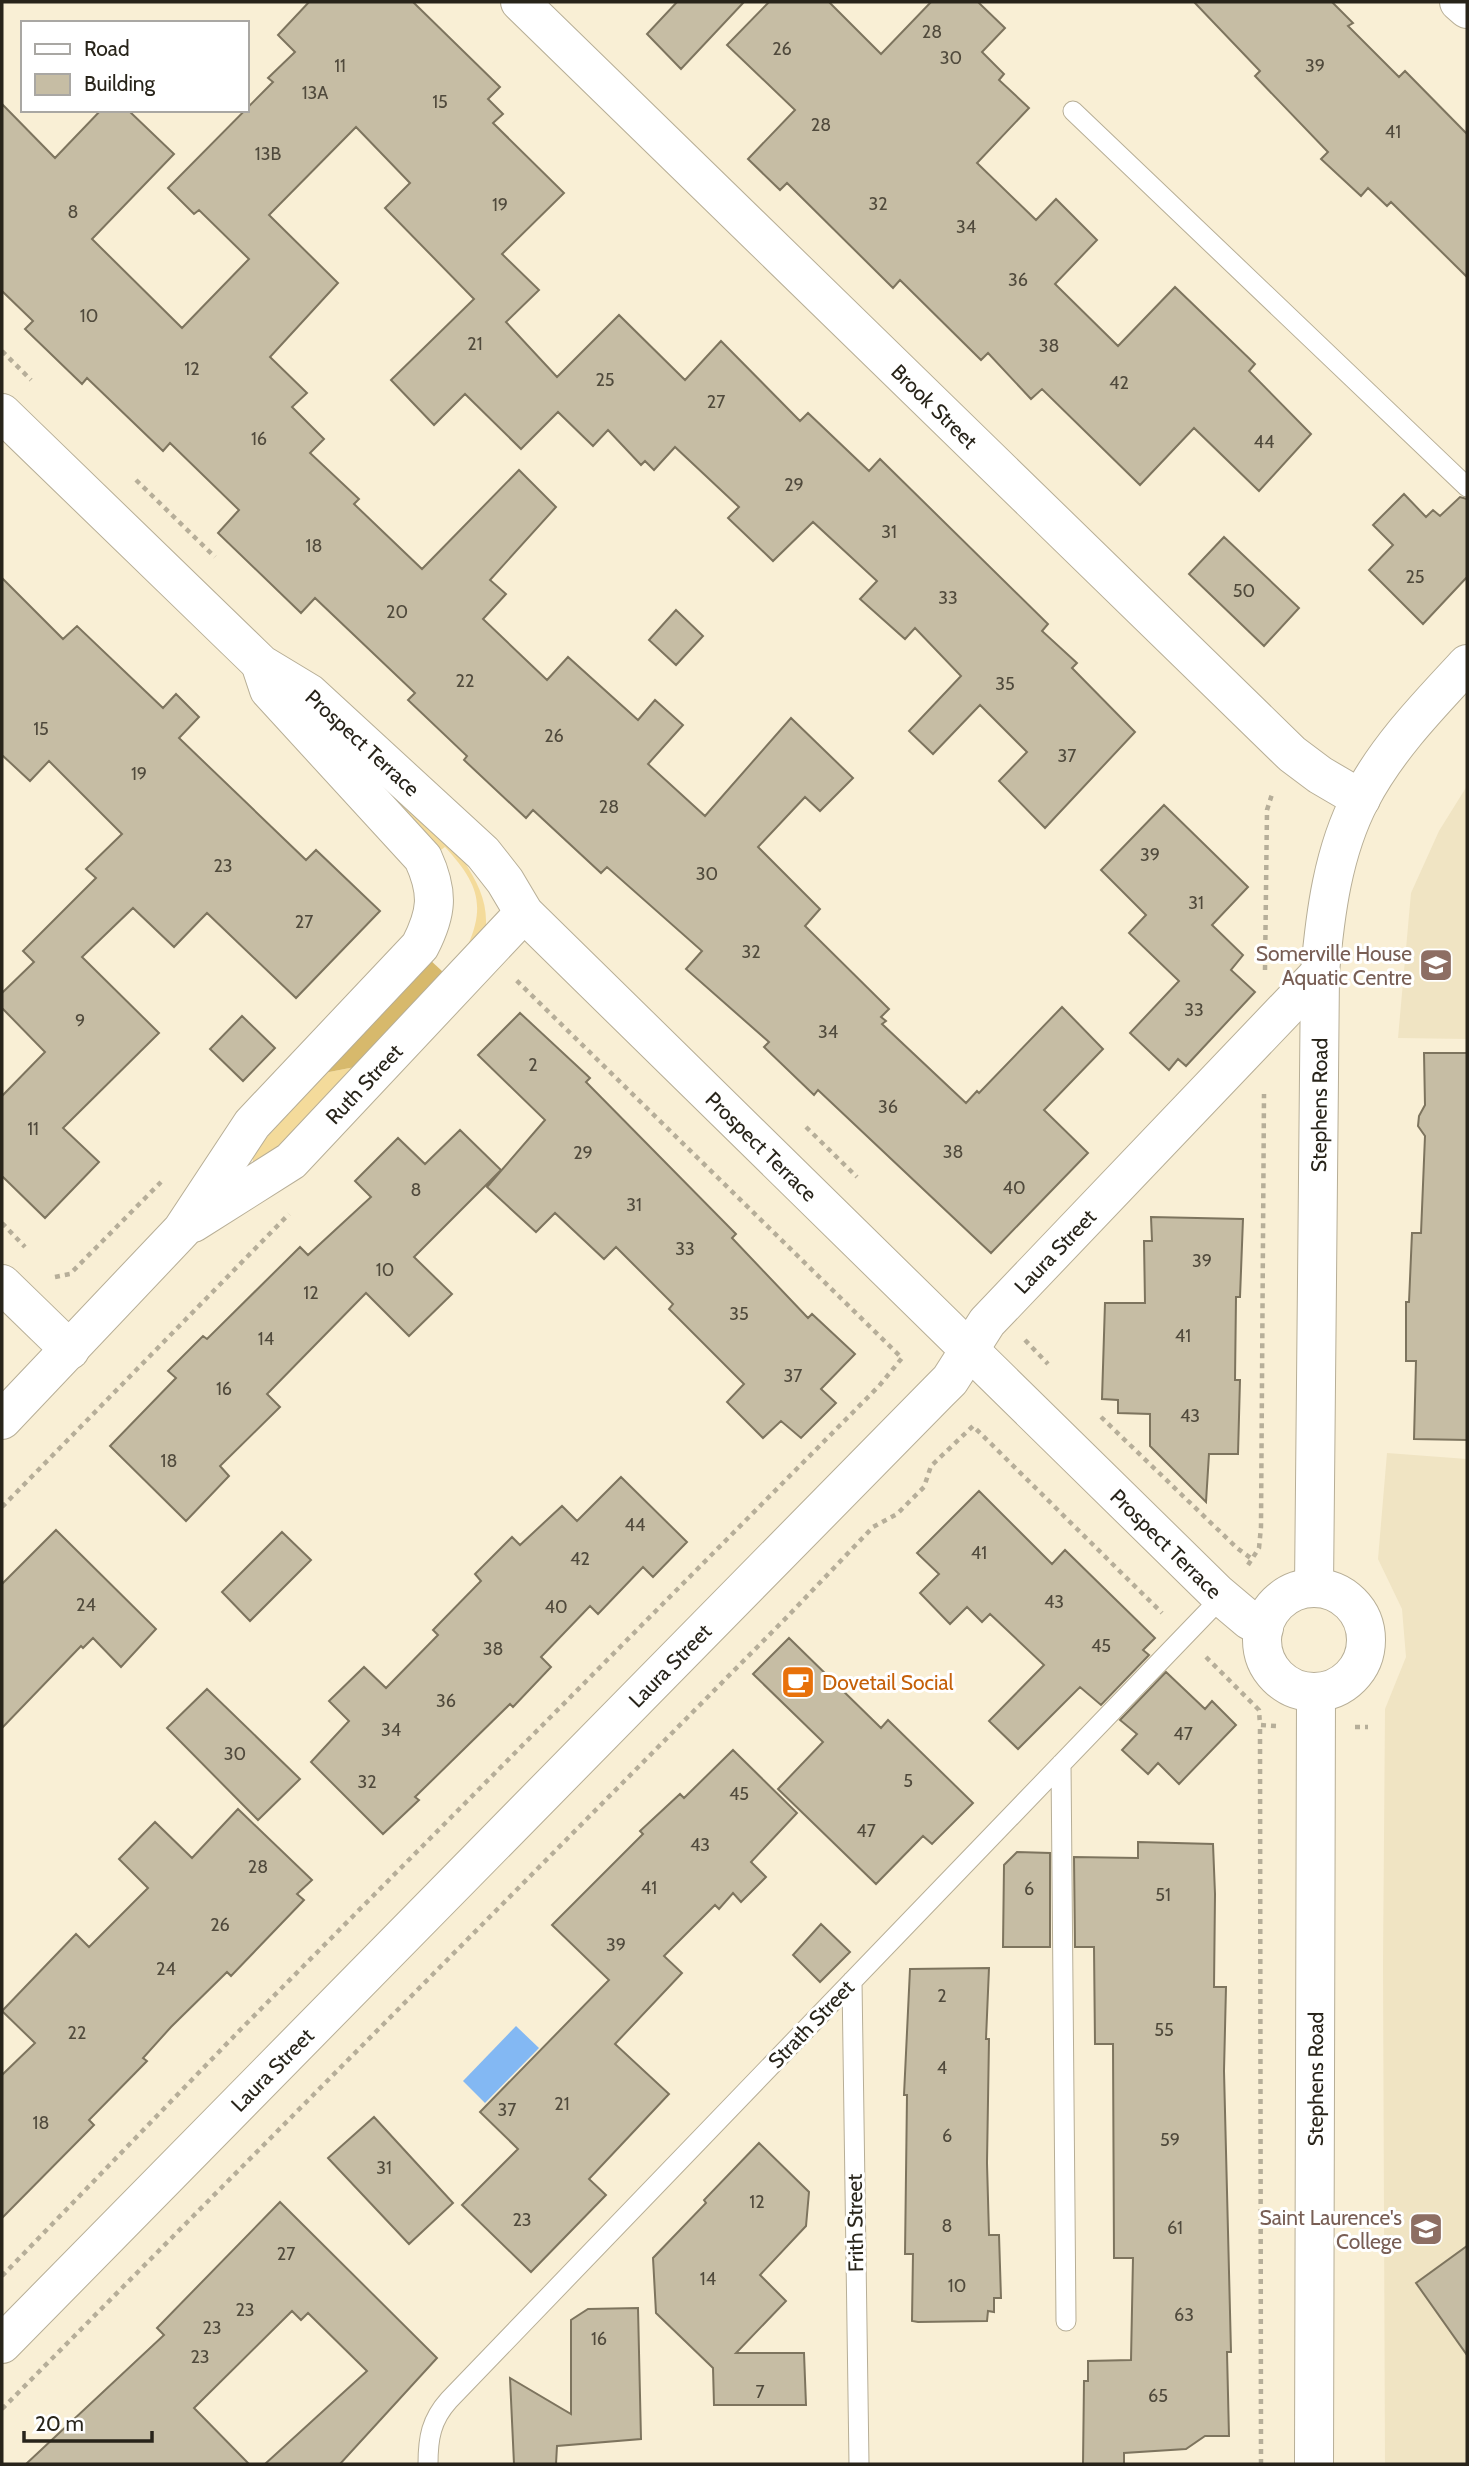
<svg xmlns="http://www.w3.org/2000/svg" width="1469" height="2466" viewBox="0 0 1469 2466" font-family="Cabin,sans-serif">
	<rect width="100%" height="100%" fill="#f9efd5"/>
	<!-- built -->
	<path fill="#f0e4c3" d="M1467 786V1039L1398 1038 1411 893 1439 831Z
		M1387 1453 1467 1459V2464H1385L1383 1965 1385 1709 1406 1657 1402 1609 1378 1559Z"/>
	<!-- green -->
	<path fill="#f4db9b" d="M364 760 464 861C477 882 487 900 486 925L468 945C487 902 475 880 445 847L435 854Z
		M360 1066 262 1164 257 1165 253 1162V1153L324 1073Z"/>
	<!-- forest -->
	<path fill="#d7b96c" d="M428 958 444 973 360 1066 324 1073Z"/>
	<!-- water -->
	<path fill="#83b8f3" d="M516 2026 539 2048 485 2103 463 2081Z"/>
	<!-- building -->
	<path fill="#c6bda4" stroke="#7d745e" stroke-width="2" d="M309 2H413L500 87 488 99 503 114 493 123 564 193 502 254 539 290 506 322 557 377 619 315 685 380 721 341 800 421 808 413 869 471 880 459 1048 624 1042 631 1077 663 1072 668 1135 732 1045 828 999 781 1027 752 980 705 933 754 909 731 961 676 915 628 905 639 860 599 877 581 813 522 773 561 728 518 739 507 675 447 654 470 645 461 641 465 608 430 593 446 558 412 521 449 465 394 434 425 391 380 474 299 385 208 410 183 356 127 269 215 338 283 270 357 307 393 292 407 324 439 310 453 359 499 354 504 422 569 519 470 556 507 490 580 506 594 483 619 547 680 568 657 638 720 655 700 683 725 648 764 705 816 791 718 853 778 820 811 805 797 758 847 820 909 805 926 889 1009 881 1017 886 1021 882 1024 966 1103 977 1091 979 1093 1062 1007 1103 1049 1044 1110 1088 1153 991 1253 818 1090 814 1095 764 1047 769 1042 686 969 702 951 607 867 601 873 533 810 526 818 464 760 467 756 408 700 415 693 315 598 301 613 218 533 239 510 170 443 163 451 87 378 82 384 25 329 33 321 2 291V104L55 158 101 110H128L174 154 92 239 182 328 249 259 199 210 194 214 168 188 273 82 268 78 295 52 278 35Z
		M677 2H744L681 69 647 34Z
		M769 2H829L881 54 931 2H978L1005 28 982 52 1004 74 999 80 1029 108 977 163 1036 220 1056 199 1097 240 1055 284 1118 346 1175 287 1255 364 1249 371 1311 434 1259 491 1194 428 1140 485 1042 389 1031 399 988 353 981 360 900 280 893 288 787 183 780 190 748 159 795 110 727 45Z
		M1194 2H1332L1353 23 1348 26 1399 77 1405 71 1467 134V277L1391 202 1387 206 1368 188 1361 196 1321 159 1328 152 1255 76 1260 71Z
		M1404 494 1426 517 1433 510 1440 516 1460 497 1467 499V577L1423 624 1369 570 1393 545 1373 525Z
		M1224 537 1299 608 1264 646 1189 574Z
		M2 578 63 639 77 626 163 708 176 694 199 717 179 738 306 860 316 850 380 911 296 998 207 913 174 947 133 908 82 957 159 1033 63 1128 99 1162 45 1218 2 1176V1096L45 1052 2 1008V993L34 962 23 951 96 878 86 869 122 834 49 761 30 781 2 755Z
		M676 610 703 636 676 665 649 640Z
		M1164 805 1248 887 1212 925 1243 955 1231 970 1255 992 1186 1066 1178 1059 1169 1070 1130 1033 1179 981 1129 933 1146 915 1101 870Z
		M520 1013 590 1078 586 1082 736 1234 732 1238 808 1318 812 1314 855 1354 821 1389 836 1403 801 1438 781 1421 763 1438 727 1402 744 1384 669 1309 673 1304 616 1247 604 1259 555 1213 536 1232 487 1187 545 1120 478 1055Z
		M242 1016 275 1048 243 1081 210 1049Z
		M1424 1053H1467V1440L1414 1439 1416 1361H1406V1302H1409L1412 1233H1421L1425 1136 1418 1126 1419 1116 1425 1105Z
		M460 1130 501 1170 414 1257 452 1294 409 1336 366 1293 267 1394 280 1407 220 1466 229 1476 186 1521 110 1446 176 1378 168 1371 203 1336 207 1339 300 1247 308 1255 371 1197 355 1181 398 1138 425 1164Z
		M1151 1217 1243 1219 1240 1297H1236L1235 1380H1240L1238 1454H1209L1206 1502 1150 1446V1414L1118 1413V1400L1102 1399 1105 1303H1145L1144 1241H1152Z
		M621 1477 687 1542 653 1577 643 1567 598 1614 590 1606 541 1657 551 1667 513 1707 510 1704 415 1797 419 1800 383 1834 311 1762 349 1721 329 1701 364 1667 386 1688 438 1635 433 1630 481 1581 475 1574 512 1537 520 1545 562 1506 577 1521Z
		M979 1491 1052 1564 1065 1550 1155 1638 1143 1650 1149 1655 1101 1705 1080 1687 1018 1749 989 1721 1044 1665 990 1614 982 1622 967 1607 950 1624 920 1593 939 1574 917 1553Z
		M56 1530 156 1629 121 1667 93 1638 83 1648 81 1646 2 1728V1584Z
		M282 1532 311 1560 250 1621 222 1592Z
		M789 1638 881 1728 888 1720 973 1803 932 1844 923 1836 876 1884 778 1789 823 1742 753 1674Z
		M1166 1672 1205 1709 1212 1701 1236 1725 1179 1784 1158 1763 1148 1774 1122 1750 1137 1734 1120 1720Z
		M207 1689 300 1779 258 1820 167 1728Z
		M733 1750 797 1813 751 1862 766 1877 741 1902 733 1893 719 1909 715 1905 664 1956 682 1973 615 2044 669 2094 589 2179 606 2195 531 2272 462 2205 518 2149 480 2112 609 1980 552 1925 643 1834 640 1831 680 1794 684 1798Z
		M238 1809 312 1880 297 1894 304 1900 231 1976 227 1972 171 2027 143 2058 147 2061 89 2120 94 2125 2 2218V2075L35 2043 2 2011 76 1934 89 1947 148 1888 119 1859 155 1822 192 1858Z
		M1138 1842 1213 1844 1215 1894 1214 1987H1226L1224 2071 1231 2352H1227L1229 2436H1205L1186 2449 1124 2453V2464H1083L1084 2381H1088V2361L1131 2360 1133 2258H1114L1113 2044H1095L1094 1947H1075L1074 1857 1138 1858Z
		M1017 1852 1050 1853V1947H1003L1004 1865Z
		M821 1924 850 1952 820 1982 793 1955Z
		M989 1968 986 2039H989L987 2163 989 2235H999L1001 2298H994V2312L988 2311 987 2321 918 2322 912 2321 913 2254H905L907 2095H904L910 1969Z
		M374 2117 453 2203 409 2244 328 2158Z
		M759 2143 809 2192 806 2226 760 2275 786 2301 736 2353H804L806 2405H714L713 2368 656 2313 653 2258 706 2203 704 2200Z
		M280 2202 437 2358 340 2464H265L367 2371 308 2313 301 2320 292 2311 194 2408 249 2464H26L164 2335 157 2328Z
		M1467 2246V2355L1416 2283Z
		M638 2308 641 2439 557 2446 556 2464H514L510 2378 571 2414V2320L588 2309Z"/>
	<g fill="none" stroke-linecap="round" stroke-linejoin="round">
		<!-- service casing -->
		<g stroke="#b7ae96" stroke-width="21">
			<path id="service" d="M1073 111 1467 487
				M1061 1764 1066 2321
				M852 1981 859 2464
				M428 2464C428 2438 431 2420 449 2400L1222 1597"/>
		</g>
		<!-- minor casing -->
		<g stroke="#b7ae96" stroke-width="40">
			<g id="minor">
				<path id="s1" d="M520 2 1292 754 1320 775 1361 799"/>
				<path d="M1459 2 1467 9"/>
				<path id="s2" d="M2 413 261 664 309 693 483 853 505 881 524 913 1217 1593 1249 1620 1264 1628"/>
				<path id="s3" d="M193 1223 291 1161 524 913"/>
				<path d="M2 1284 70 1350"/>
				<path d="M2 1420 182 1230 252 1124 420 946C437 913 439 893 423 858L269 690 262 669"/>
				<path id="s4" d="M2 2344 938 1392 950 1380 987 1322 1320 973"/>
			</g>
		</g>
		<!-- tertiary casing -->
		<g stroke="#b7ae96" stroke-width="40">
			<g id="tertiary">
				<path id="s5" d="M1314 1588 1320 973C1325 914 1333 851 1361 798 1388 747 1428 706 1467 664"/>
				<circle cx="1314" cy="1640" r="52"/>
				<path id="s6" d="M1314 2464 1316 1692"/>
			</g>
		</g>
		<!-- path -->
		<path stroke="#b6ae99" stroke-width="4.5" stroke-dasharray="5 5" stroke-linecap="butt" d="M2 351 31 380
			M136 480 215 557
			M1265 970 1267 810 1273 791
			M806 1127 857 1177
			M2 1223 25 1247
			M55 1277 70 1274 161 1182
			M1025 1340 1048 1364
			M1101 1417 1237 1548 1252 1559
			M2 1507 289 1214
			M1248 1565 1259 1548 1261 1527 1264 1094
			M1206 1657 1259 1710 1260 1725
			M1355 1727H1368
			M2 2276 241 2029 879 1386 902 1358 516 980
			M2 2409 787 1617 873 1527 897 1514 924 1487 931 1466 973 1426 1162 1613
			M1261 2464 1260 1725 1276 1726"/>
		<!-- service -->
		<use href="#service" stroke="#fff" stroke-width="19"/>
		<!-- minor -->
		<use href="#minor" stroke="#fff" stroke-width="38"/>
		<!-- tertiary -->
		<use href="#tertiary" stroke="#fff" stroke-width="38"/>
	</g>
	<!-- icons -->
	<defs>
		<g id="school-square" transform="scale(1.75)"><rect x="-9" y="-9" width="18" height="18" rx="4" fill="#8d6e63" stroke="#fff"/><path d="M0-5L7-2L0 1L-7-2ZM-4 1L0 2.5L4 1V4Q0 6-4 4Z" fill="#fff"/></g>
		<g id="cafe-square" transform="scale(1.75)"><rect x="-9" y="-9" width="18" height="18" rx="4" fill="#e8710a" stroke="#fff"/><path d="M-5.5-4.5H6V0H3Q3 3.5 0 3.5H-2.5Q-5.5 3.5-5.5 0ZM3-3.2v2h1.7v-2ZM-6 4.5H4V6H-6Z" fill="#fff"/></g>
	</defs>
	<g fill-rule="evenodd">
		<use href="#school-square" x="1436" y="965"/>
		<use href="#cafe-square" x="798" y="1682"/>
		<use href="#school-square" x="1426" y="2229"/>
	</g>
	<g text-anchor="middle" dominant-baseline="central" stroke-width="6" stroke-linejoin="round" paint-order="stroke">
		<!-- number labels -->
		<g font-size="18" fill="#504a3c">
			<text x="932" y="32">28</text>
			<text x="782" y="49">26</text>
			<text x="951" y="58">30</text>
			<text x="340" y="66">11</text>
			<text x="1315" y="66">39</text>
			<text x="315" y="93">13A</text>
			<text x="440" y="102">15</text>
			<text x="821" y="125">28</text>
			<text x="1393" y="132">41</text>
			<text x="268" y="154">13B</text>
			<text x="878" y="204">32</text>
			<text x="500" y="205">19</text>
			<text x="73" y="212">8</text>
			<text x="966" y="227">34</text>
			<text x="1018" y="280">36</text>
			<text x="89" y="316">10</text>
			<text x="475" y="344">21</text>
			<text x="1049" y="346">38</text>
			<text x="192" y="369">12</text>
			<text x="605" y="380">25</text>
			<text x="1119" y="383">42</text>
			<text x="716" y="402">27</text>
			<text x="259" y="439">16</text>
			<text x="1264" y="442">44</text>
			<text x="794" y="485">29</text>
			<text x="889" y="532">31</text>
			<text x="314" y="546">18</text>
			<text x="1415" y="577">25</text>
			<text x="1244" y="591">50</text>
			<text x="948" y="598">33</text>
			<text x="397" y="612">20</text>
			<text x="465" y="681">22</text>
			<text x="1005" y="684">35</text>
			<text x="41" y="729">15</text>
			<text x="554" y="736">26</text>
			<text x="1067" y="756">37</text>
			<text x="139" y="774">19</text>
			<text x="609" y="807">28</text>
			<text x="1150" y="855">39</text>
			<text x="223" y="866">23</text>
			<text x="707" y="874">30</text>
			<text x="1196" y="903">31</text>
			<text x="304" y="922">27</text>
			<text x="751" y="952">32</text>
			<text x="1194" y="1010">33</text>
			<text x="80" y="1021">9</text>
			<text x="828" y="1032">34</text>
			<text x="533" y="1065">2</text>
			<text x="888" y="1107">36</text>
			<text x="33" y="1129">11</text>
			<text x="953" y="1152">38</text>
			<text x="583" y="1153">29</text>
			<text x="1014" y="1188">40</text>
			<text x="416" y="1190">8</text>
			<text x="634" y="1205">31</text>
			<text x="685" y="1249">33</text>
			<text x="1202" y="1261">39</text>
			<text x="385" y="1270">10</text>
			<text x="311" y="1293">12</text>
			<text x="739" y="1314">35</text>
			<text x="1183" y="1336">41</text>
			<text x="266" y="1339">14</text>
			<text x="793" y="1376">37</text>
			<text x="224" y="1389">16</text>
			<text x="1190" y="1416">43</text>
			<text x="169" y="1461">18</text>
			<text x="635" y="1525">44</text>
			<text x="979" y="1553">41</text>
			<text x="580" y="1559">42</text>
			<text x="1054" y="1602">43</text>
			<text x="86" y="1605">24</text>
			<text x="556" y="1607">40</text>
			<text x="1101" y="1646">45</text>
			<text x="493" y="1649">38</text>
			<text x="446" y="1701">36</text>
			<text x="391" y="1730">34</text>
			<text x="1183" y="1734">47</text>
			<text x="235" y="1754">30</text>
			<text x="908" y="1781">5</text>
			<text x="367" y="1782">32</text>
			<text x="739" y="1794">45</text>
			<text x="866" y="1831">47</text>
			<text x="700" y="1845">43</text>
			<text x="258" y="1867">28</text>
			<text x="649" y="1888">41</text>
			<text x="1029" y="1889">6</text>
			<text x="1163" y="1895">51</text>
			<text x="220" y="1925">26</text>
			<text x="616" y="1945">39</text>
			<text x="166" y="1969">24</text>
			<text x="942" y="1996">2</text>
			<text x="1164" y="2030">55</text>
			<text x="77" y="2033">22</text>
			<text x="942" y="2068">4</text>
			<text x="562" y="2104">21</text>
			<text x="507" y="2110">37</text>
			<text x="41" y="2123">18</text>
			<text x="947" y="2136">6</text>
			<text x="1170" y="2140">59</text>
			<text x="384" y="2168">31</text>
			<text x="757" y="2202">12</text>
			<text x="522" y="2220">23</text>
			<text x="947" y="2226">8</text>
			<text x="1175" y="2228">61</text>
			<text x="286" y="2254">27</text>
			<text x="708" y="2279">14</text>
			<text x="957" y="2286">10</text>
			<text x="245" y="2310">23</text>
			<text x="1184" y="2315">63</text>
			<text x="212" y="2328">23</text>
			<text x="599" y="2339">16</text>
			<text x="200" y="2357">23</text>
			<text x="760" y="2392">7</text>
			<text x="1158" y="2396">65</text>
		</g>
		<!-- street labels -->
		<g font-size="21" fill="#28241a" stroke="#fff">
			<text stroke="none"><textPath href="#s1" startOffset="579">Brook Street</textPath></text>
			<text stroke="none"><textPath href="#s2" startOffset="490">Prospect Terrace</textPath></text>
			<text stroke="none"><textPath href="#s3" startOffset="222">Ruth Street</textPath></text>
			<text stroke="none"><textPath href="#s5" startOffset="483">Stephens Road</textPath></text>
			<text stroke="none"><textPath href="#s2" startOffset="1059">Prospect Terrace</textPath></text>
			<text stroke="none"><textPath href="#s4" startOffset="1519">Laura Street</textPath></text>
			<text stroke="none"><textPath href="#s2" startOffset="1626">Prospect Terrace</textPath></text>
			<text stroke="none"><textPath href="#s4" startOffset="952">Laura Street</textPath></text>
			<text transform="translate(811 2024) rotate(-46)">Strath Street</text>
			<text stroke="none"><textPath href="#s4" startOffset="385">Laura Street</textPath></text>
			<text stroke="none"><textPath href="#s6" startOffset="385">Stephens Road</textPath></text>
			<text transform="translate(855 2223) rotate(-91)">Frith Street</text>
		</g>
		<!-- education labels -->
		<g font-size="21" fill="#785e54" stroke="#fff" text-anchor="end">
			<text x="1412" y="953">Somerville House<tspan x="1412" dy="24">Aquatic Centre</tspan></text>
			<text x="1402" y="2217">Saint Laurence's<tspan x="1402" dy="24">College</tspan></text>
		</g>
		<!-- food labels -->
		<g font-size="21" fill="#c56008" stroke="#fff" text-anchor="start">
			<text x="822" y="1682">Dovetail Social</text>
		</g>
	</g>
	<!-- border -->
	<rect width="1469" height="2466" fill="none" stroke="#28241a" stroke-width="7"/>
	<!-- legend -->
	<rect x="21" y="21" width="228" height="91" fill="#ffffff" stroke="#a9a7a3" stroke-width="2"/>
	<rect x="35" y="44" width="35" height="10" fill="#ffffff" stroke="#a9a7a3" stroke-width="2"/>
	<text x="84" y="56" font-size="21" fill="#28241a">Road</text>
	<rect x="35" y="74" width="35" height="21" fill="#c6bda4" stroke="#a9a7a3" stroke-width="2"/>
	<text x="84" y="91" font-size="21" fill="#28241a">Building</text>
	<!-- scale -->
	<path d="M24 2431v10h128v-10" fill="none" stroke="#28241a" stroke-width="3.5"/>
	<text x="35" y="2431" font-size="21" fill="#28241a" stroke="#ffffff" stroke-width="5" paint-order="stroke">20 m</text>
</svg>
